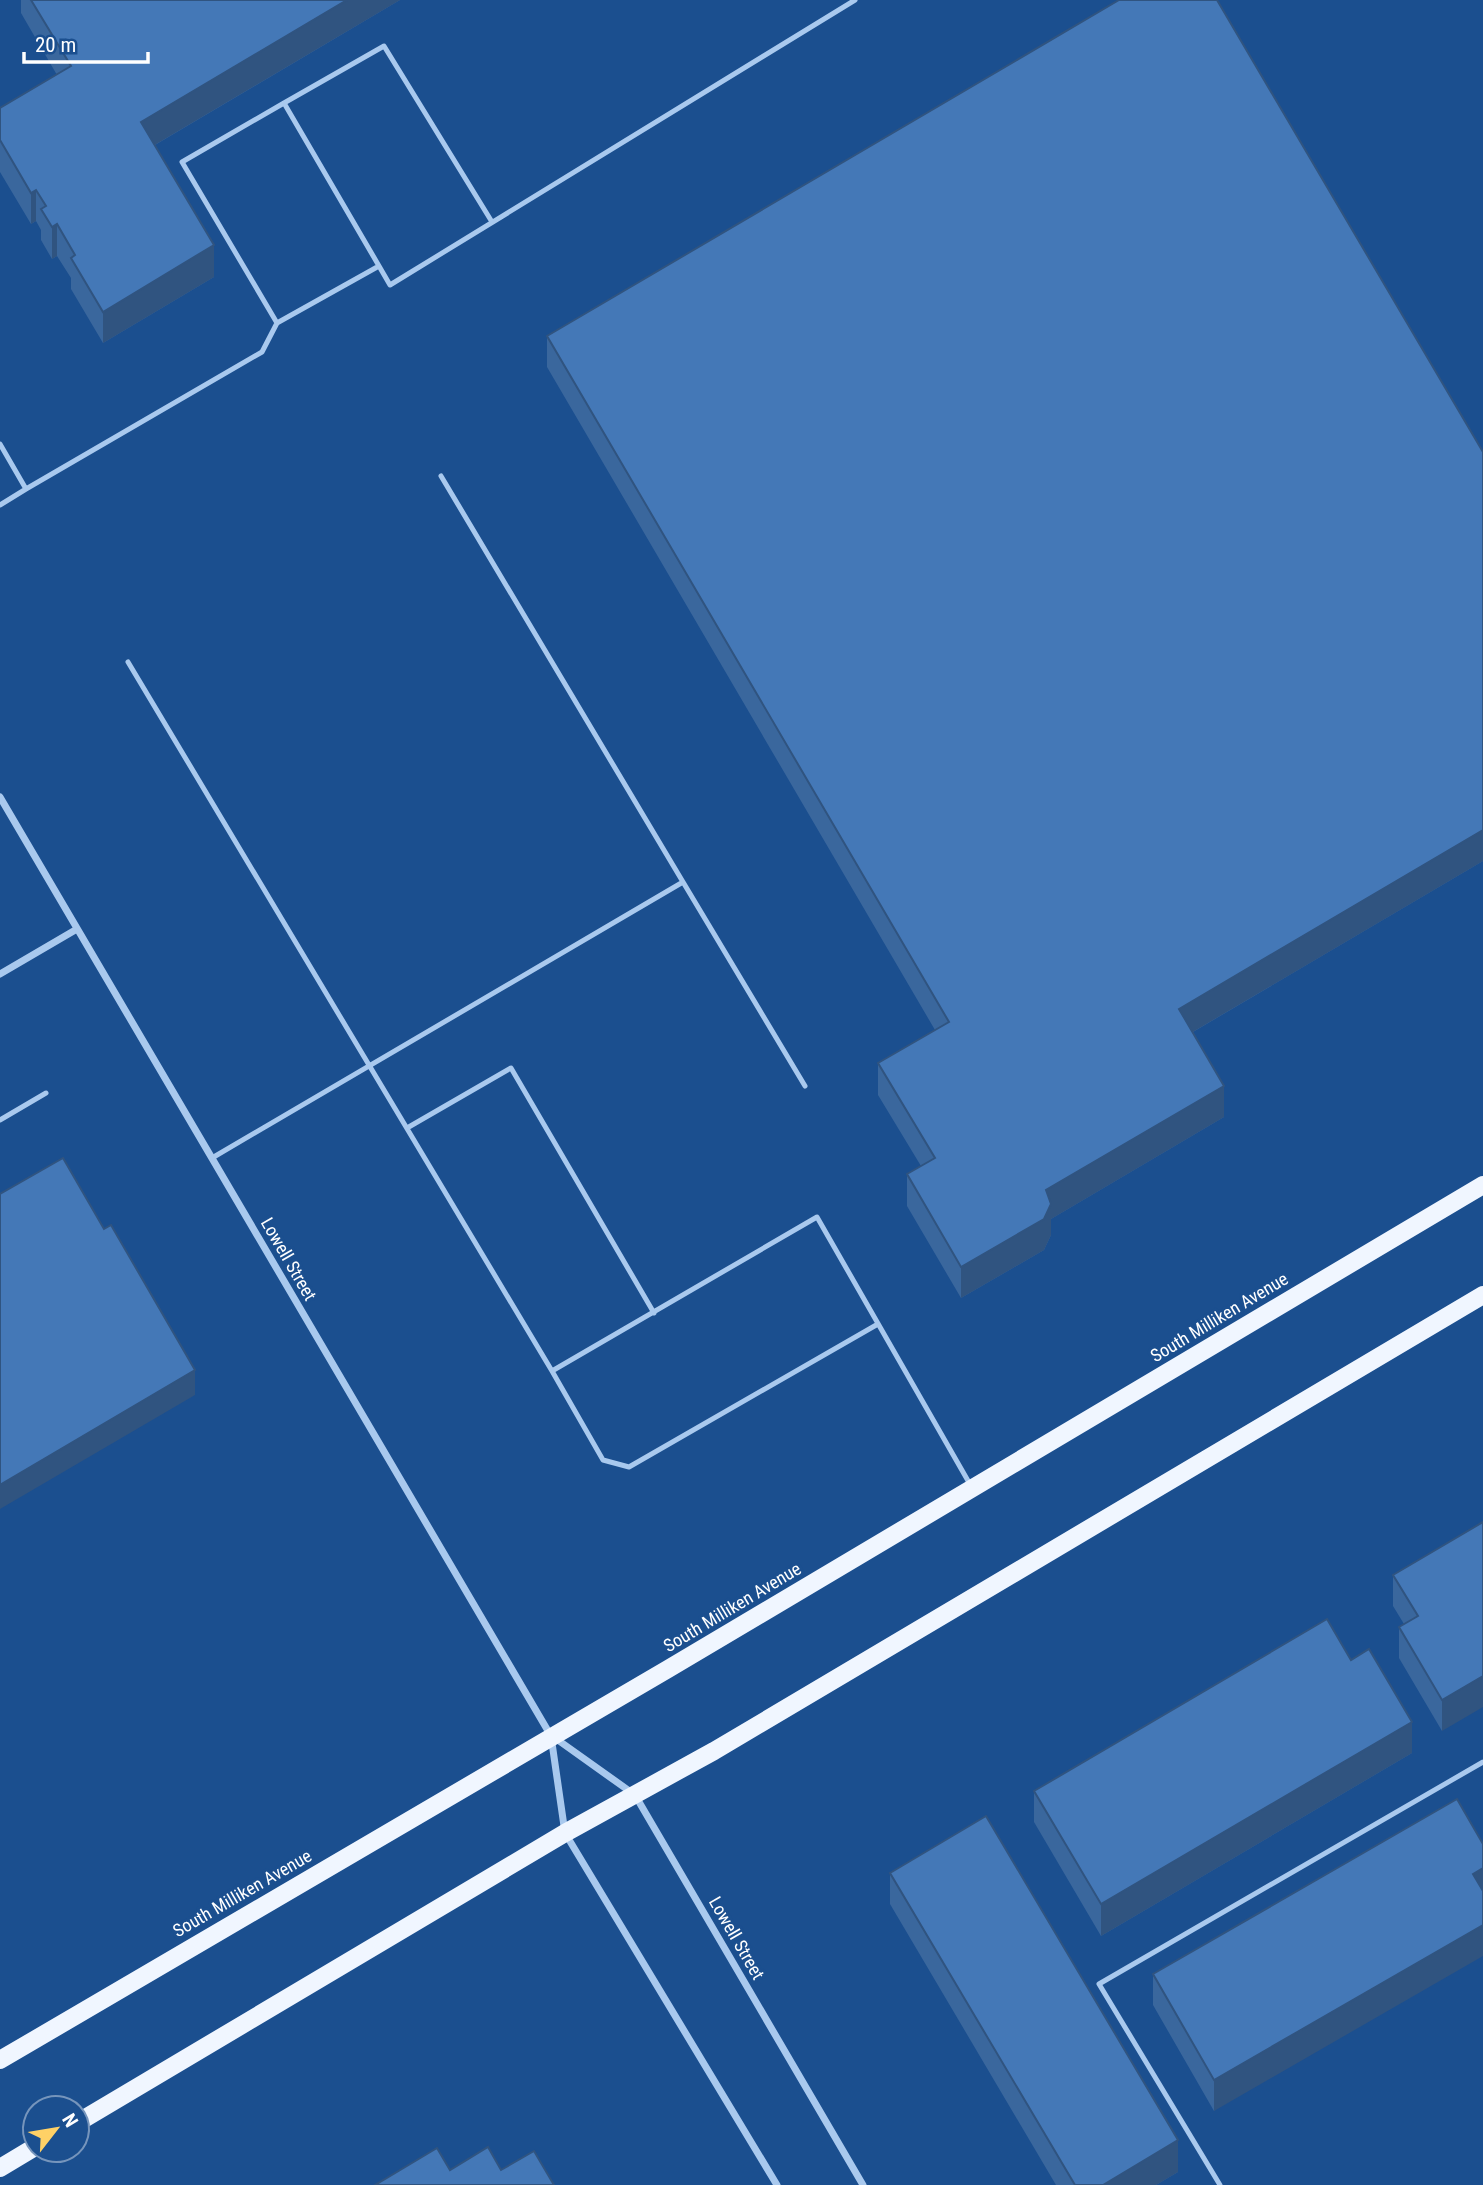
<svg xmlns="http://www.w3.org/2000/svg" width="1483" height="2185" viewBox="0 0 1483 2185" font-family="'Roboto Condensed',sans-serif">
	<rect width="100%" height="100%" fill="#1b4f8f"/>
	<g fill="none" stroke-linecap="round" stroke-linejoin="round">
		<!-- lane -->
		<path stroke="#a9c9ee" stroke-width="5" d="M284 103 384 46 492 222
			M379 266 277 323 182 162 284 103 379 266 390 285 855 0
			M0 444 26 489 0 505
			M26 489 262 352 277 323
			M128 662 552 1371 817 1217 971 1486
			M683 882 805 1086
			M0 1120 46 1093
			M407 1128 511 1068 654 1313
			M212 1158 683 882 441 476
			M552 1371 603 1460 629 1467 878 1324
			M1220 2185 1099 1984 1483 1762"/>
		<!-- street -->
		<path stroke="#a9c9ee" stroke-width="7" d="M0 797 551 1736 565 1833 777 2185
			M0 974 77 929
			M555 1738 635 1795 863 2185"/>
		<!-- primary -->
		<path stroke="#f0f6ff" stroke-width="18" d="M0 2060 668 1669 1483 1185
			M77 2123 565 1833 714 1751 1483 1295
			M0 2168 35 2147"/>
	</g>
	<!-- wall -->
	<path fill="#3a679d" d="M21 0H400L155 145 214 277 103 343 71 289V278L57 256 52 259 41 240V230L36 221 31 224 0 172V108L57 75 21 13Z
		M547 336 1483 452V861L1193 1032 1224 1117 1051 1219V1235L1044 1250 961 1298 907 1206V1174L921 1166 878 1095V1063L935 1030 547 367Z
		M1483 1522 1442 1731 1399 1658V1627L1404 1624 1393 1606V1575Z
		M1351 1660 1412 1753 1101 1936 1034 1822V1791Z
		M1483 1844 1214 2111 1153 2005V1974Z
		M890 1873 1178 2172 1156 2185H1056L890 1904Z"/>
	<!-- shaded-wall -->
	<path fill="#305480" d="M347 0H400L141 153V122Z
		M36 190V221L31 224V193Z
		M57 224V256L52 259V227Z
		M214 245V277L103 343V312Z
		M1483 830V861L1179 1040V1009Z
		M1224 1086V1117L1051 1219V1235L1044 1250 961 1298V1267L1046 1190Z
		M195 1370V1395L0 1509V1485Z
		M1483 1676V1707L1442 1731V1700Z
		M1412 1722V1753L1101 1936V1904Z
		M1483 1868V1900L1473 1874Z
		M1483 1925V1956L1214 2111V2080Z
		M1178 2140V2172L1156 2185H1103Z"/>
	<!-- building -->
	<path fill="#4478b7" stroke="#305480" stroke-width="2" d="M31 0H347L141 122 214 245 103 312 71 258 75 255 57 224 52 227 41 209 46 206 36 190 31 193 0 140V108L71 66Z
		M1119 0H1217L1483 452V830L1179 1009 1224 1086 1046 1190 1051 1204 1044 1219 961 1267 907 1174 935 1158 878 1063 949 1022 547 336Z
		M63 1158 104 1229 111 1225 195 1370 0 1485V1194Z
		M1483 1522V1676L1442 1700 1399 1627 1418 1616 1393 1575Z
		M1327 1619 1351 1660 1369 1649 1412 1722 1101 1904 1034 1791Z
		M1457 1799 1483 1844V1868L1473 1874 1483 1891V1925L1214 2080 1153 1974Z
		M986 1816 1178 2140 1103 2185H1075L890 1873Z
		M488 2147 501 2170 534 2151 554 2185H375L437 2148 450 2170Z"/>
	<g text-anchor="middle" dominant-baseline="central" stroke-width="6" stroke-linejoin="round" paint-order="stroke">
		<!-- street labels -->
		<g font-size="18" fill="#fff" stroke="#1b4f8f">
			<text transform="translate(289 1259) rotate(60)">Lowell Street</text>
			<text transform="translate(1219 1317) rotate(-31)">South Milliken Avenue</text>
			<text transform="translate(732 1607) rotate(-31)">South Milliken Avenue</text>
			<text transform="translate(242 1893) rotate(-30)">South Milliken Avenue</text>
			<text transform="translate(737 1938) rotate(60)">Lowell Street</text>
		</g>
	</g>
	<!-- north arrow -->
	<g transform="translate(56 2129) rotate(59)"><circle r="33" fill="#1b4f8f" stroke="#7695bc" stroke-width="2"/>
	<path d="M0-5L12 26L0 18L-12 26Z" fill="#ffd166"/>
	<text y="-10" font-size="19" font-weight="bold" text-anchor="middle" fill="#ffffff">N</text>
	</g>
	<!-- scale -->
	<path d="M24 52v10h124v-10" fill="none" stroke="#ffffff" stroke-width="3.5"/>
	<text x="35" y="52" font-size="21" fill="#ffffff" stroke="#1b4f8f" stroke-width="5" paint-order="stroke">20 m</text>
</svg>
